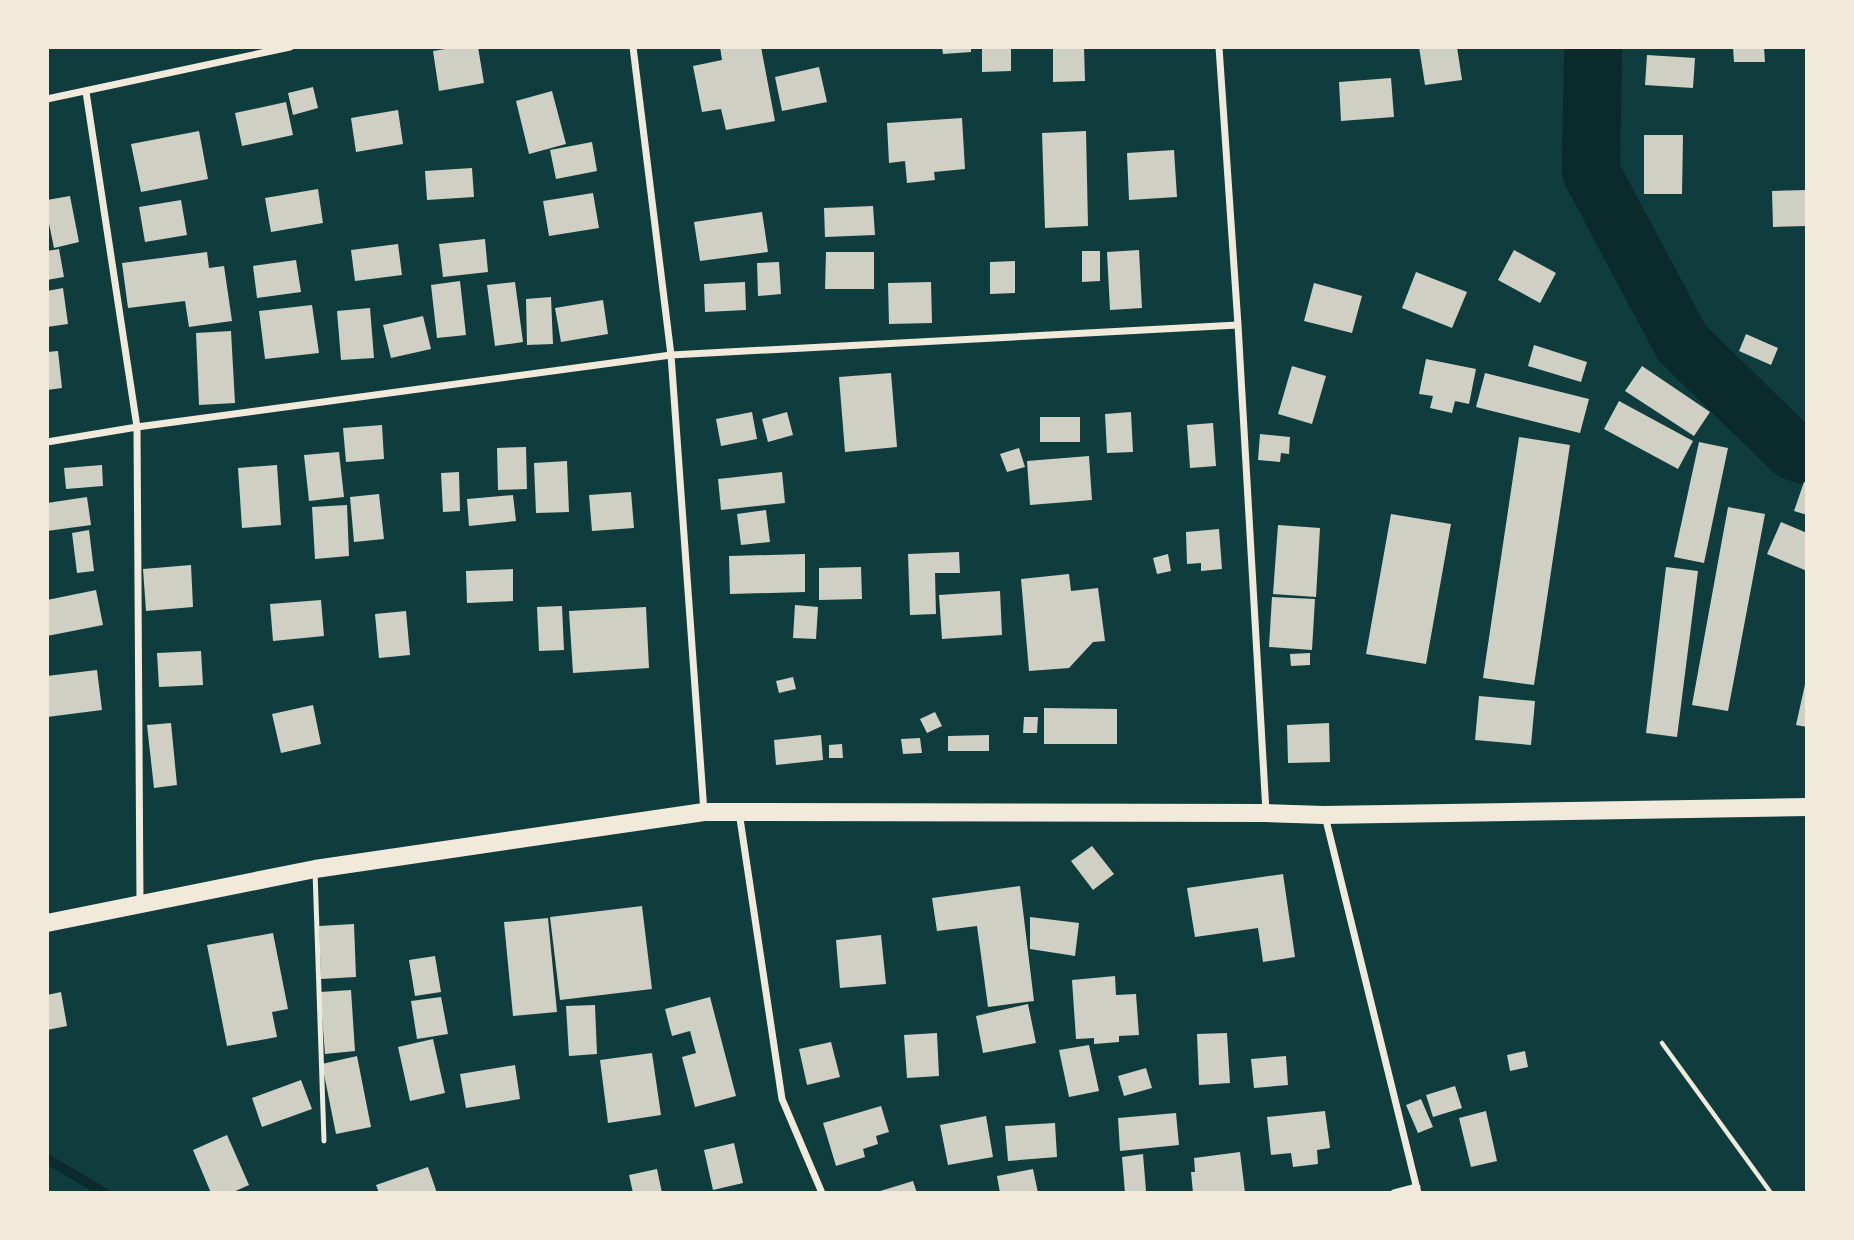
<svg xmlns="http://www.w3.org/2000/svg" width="1854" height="1240" viewBox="0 0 1854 1240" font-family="Rubik,sans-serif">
	<rect width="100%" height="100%" fill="#0f3d3e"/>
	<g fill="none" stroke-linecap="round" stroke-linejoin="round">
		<!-- stream -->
		<path stroke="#0a2a2b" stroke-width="10" d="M47 1159 105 1193"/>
		<!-- river -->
		<path stroke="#0a2a2b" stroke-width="58" d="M1593 47 1591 172 1682 343 1793 451 1807 456"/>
	</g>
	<!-- building -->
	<path fill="#cfcfc3" d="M458 47H478L484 83 439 91 433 51Z
		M720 47H761L775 121 726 130 721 109 702 112 693 66 722 60Z
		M942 47H971V52L943 54Z
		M982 47H1011V71L982 72Z
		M1053 47H1084L1085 81 1053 82Z
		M1419 47H1457L1462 80 1425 85Z
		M1733 47H1764L1765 62H1734Z
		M1647 55 1695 58 1693 88 1645 85Z
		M819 67 827 102 782 111 775 77Z
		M1391 78 1394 117 1341 121 1339 82Z
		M313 87 318 108 293 115 288 93Z
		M552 91 566 144 529 154 516 101Z
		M286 102 293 135 242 146 235 113Z
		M398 110 403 144 356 152 351 118Z
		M962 118 965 169 934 172 935 180 907 183 905 161 889 163 887 123Z
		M199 131 208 179 141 192 131 144Z
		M1086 131 1088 226 1045 228 1042 133Z
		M1644 135H1683L1682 194H1644Z
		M592 142 597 171 556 179 550 150Z
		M1174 150 1177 197 1129 200 1127 153Z
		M472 168 474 197 427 200 425 171Z
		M318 189 323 223 271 232 265 198Z
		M1806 190 1807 226 1773 227 1772 191Z
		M593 193 599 228 549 236 543 201Z
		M70 196 79 242 54 248 47 214V200Z
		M181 200 187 235 145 242 139 207Z
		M873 206 875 235 825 237 824 208Z
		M762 212 768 252 700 261 694 222Z
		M485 239 488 272 443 277 439 244Z
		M398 244 402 275 355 281 351 250Z
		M59 249 64 277 47 280V251Z
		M1139 250 1142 308 1110 310 1107 252Z
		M1514 250 1556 273 1540 303 1498 280Z
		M1082 251H1100V281L1082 282Z
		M207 252 209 268 224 266 232 321 189 327 185 301 128 308 122 263Z
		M826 252H874V289H825Z
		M296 260 301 292 257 298 253 266Z
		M1015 261V293L990 294V262Z
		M779 262 781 294 758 296 757 263Z
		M1416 272 1467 292 1452 328 1402 308Z
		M460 281 466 335 437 338 431 285Z
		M515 282 523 342 495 346 487 285Z
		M745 282 746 310 705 312 704 284Z
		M931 282 932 323 889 324 888 283Z
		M1314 283 1362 296 1352 333 1304 321Z
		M63 288 68 324 47 327V291Z
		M551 297 553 344 527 345 526 299Z
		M603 300 608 334 561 342 555 308Z
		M312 305 319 353 265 359 259 311Z
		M370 308 374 358 341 360 337 311Z
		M423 316 431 349 391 358 383 325Z
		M231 331 235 403 199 405 196 333Z
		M1746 334 1778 348 1771 365 1739 351Z
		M1534 345 1587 362 1581 382 1528 366Z
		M58 351 62 388 47 390V352Z
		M1426 359 1476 369 1469 404 1455 401 1452 413 1430 408 1433 396 1419 394Z
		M1292 366 1326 376 1312 424 1278 414Z
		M1642 366 1710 412 1694 436 1625 391Z
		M891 373 897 447 845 452 839 377Z
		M1485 373 1589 399 1580 433 1476 407Z
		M1619 401 1693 441 1678 469 1604 429Z
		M752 412 757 439 721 446 716 419Z
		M787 412 793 435 768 442 762 419Z
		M1131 412 1133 452 1107 453 1105 414Z
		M1040 417H1080V442H1040Z
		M1213 423 1216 466 1190 468 1187 425Z
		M382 425 384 459 346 462 343 428Z
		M1260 434 1290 437 1289 454 1281 453 1280 462 1258 460Z
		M1519 437 1570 445 1534 685 1483 678Z
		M1699 442 1728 448 1704 563 1674 557Z
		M526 447 527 489 498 490 497 448Z
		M1019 448 1025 467 1007 472 1000 454Z
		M339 452 344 497 309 501 304 455Z
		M1089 456 1092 500 1030 505 1027 461Z
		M567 461 569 512 536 513 534 463Z
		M102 465 103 486 66 489 64 468Z
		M277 465 281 525 242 528 238 468Z
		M459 472 460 511 443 512 441 473Z
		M782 472 785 503 721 510 718 479Z
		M1804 482 1807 483V515L1794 511Z
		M631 492 634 528 592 531 589 495Z
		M379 494 384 539 354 542 350 497Z
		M513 495 516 521 469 526 467 499Z
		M87 497 91 525 47 531V503Z
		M347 505 349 556 315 559 312 507Z
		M1728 507 1765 514 1728 711 1692 705Z
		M766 510 770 542 741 545 737 514Z
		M1391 514 1451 524 1426 664 1366 654Z
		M1781 522 1807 533V571L1767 554Z
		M1278 525 1320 528 1316 597 1273 594Z
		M1219 529 1222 569 1201 571V563L1187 564 1186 532Z
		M89 530 94 571 77 573 72 533Z
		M959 552 960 573H935L936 614 910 615 908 554Z
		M805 554V592L730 594 729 556Z
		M1168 554 1171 571 1157 574 1153 558Z
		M191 565 193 607 146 611 143 569Z
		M861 567 862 599 819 600V568Z
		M1666 567 1698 571 1677 737 1646 733Z
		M513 569V601L467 603 466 571Z
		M1069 574 1071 591 1098 588 1105 641 1093 642 1069 668 1029 671 1021 579Z
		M96 590 103 625 47 636V600Z
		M1000 591 1002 635 942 639 939 595Z
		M1272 597 1315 599 1312 650 1269 647Z
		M321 600 324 636 273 641 270 604Z
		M795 605 818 607 816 639 793 638Z
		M562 606 564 650 539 651 537 607Z
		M646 607 649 668 573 673 569 611Z
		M406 611 410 655 379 658 375 614Z
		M201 651 203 685 159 687 157 653Z
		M1310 653V665L1291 666 1290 654Z
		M97 670 102 710 47 717V676Z
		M793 677 796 689 779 693 776 681Z
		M1806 680 1807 681V727L1796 725Z
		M1479 696 1535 701 1531 745 1475 740Z
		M313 705 321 744 281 753 272 714Z
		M1044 708 1117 709V744H1044Z
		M935 712 942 726 927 733 920 719Z
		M1024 717H1038L1037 733H1023Z
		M171 723 177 785 154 788 147 725Z
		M1329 723 1330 762 1288 763 1287 725Z
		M821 735 823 760 776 765 774 740Z
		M989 735V751H948V736Z
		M920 738 922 753 903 754 901 739Z
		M842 744 843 758H829V745Z
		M1092 846 1114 874 1093 890 1071 861Z
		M1283 874 1295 957 1263 962 1258 928 1195 937 1187 888Z
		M1020 886 1034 1001 988 1007 977 926 937 931 932 898Z
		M642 906 652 989 560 1000 550 917Z
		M1030 917 1079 923 1075 956 1030 949Z
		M548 918 557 1012 513 1016 504 922Z
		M354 924 356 977 321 979 319 926Z
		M273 933 288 1009 272 1012 277 1037 227 1046 207 945Z
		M881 935 886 984 840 988 836 940Z
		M435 956 441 992 415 996 409 960Z
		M1115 976 1116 995 1136 994 1139 1035 1119 1036V1042L1094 1044V1038L1076 1039 1072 980Z
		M351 990 355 1051 325 1054 320 992Z
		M61 992 67 1026 47 1030V995Z
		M441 997 448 1034 417 1039 411 1001Z
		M710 997 736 1096 695 1107 682 1057 696 1053 690 1031 672 1036 665 1009Z
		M1028 1004 1036 1043 983 1053 976 1016Z
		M595 1005 597 1054 569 1056 566 1006Z
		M937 1033 939 1076 907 1078 904 1035Z
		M1227 1033 1230 1083 1199 1085 1197 1034Z
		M433 1039 445 1093 410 1101 398 1047Z
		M831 1042 840 1077 807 1085 799 1049Z
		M1089 1045 1099 1091 1069 1097 1059 1050Z
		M1525 1051 1528 1067 1510 1071 1507 1055Z
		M652 1053 661 1115 608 1123 600 1060Z
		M357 1056 371 1127 336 1134 322 1064Z
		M1286 1056 1288 1085 1254 1088 1251 1059Z
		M515 1065 520 1099 466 1108 460 1074Z
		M1146 1068 1152 1088 1124 1096 1118 1076Z
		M301 1080 312 1109 262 1127 252 1098Z
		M1455 1086 1462 1108 1433 1117 1426 1095Z
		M1421 1099 1433 1127 1418 1133 1406 1105Z
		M881 1106 889 1132 876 1136 878 1144 863 1149 865 1157 836 1166 823 1123Z
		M1325 1111 1330 1148 1317 1150 1318 1164 1293 1167 1291 1153 1271 1155 1267 1117Z
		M1486 1111 1497 1161 1471 1167 1459 1118Z
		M1176 1113 1179 1145 1120 1151 1118 1118Z
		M986 1116 993 1157 948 1165 940 1125Z
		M1055 1123 1057 1157 1008 1161 1005 1126Z
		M227 1135 249 1185 231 1193H211L193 1150Z
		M734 1143 743 1183 713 1190 704 1150Z
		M1240 1152 1245 1193H1193L1191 1172H1195L1194 1158Z
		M1143 1154 1146 1191 1125 1193 1122 1157Z
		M428 1167 437 1193H379L376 1185Z
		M657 1169 662 1193H633L629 1175Z
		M1033 1169 1038 1193H1000L997 1176Z
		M913 1181 917 1193H877V1192Z"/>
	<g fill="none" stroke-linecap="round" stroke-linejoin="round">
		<!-- path -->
		<path stroke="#f1e9da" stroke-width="4.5" d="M1662 1043 1771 1193"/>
		<!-- service -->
		<path stroke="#f1e9da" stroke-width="5" d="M315 871 324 1141"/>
		<!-- minor -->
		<path stroke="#f1e9da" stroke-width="7" d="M633 47 671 355 704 812
			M1219 47 1238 325 1266 812
			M86 92 137 427 140 902
			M47 99 290 47
			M47 442 137 427 671 355 1238 325
			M739 812 782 1099 822 1193
			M1325 816 1418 1193
			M1394 1193 1417 1187"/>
		<!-- primary -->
		<path stroke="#f1e9da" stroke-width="18" d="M47 923 315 869 704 812 1266 813 1324 815 1807 807"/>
	</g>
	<!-- border -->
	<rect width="1854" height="1240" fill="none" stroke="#f1e9da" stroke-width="98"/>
</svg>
